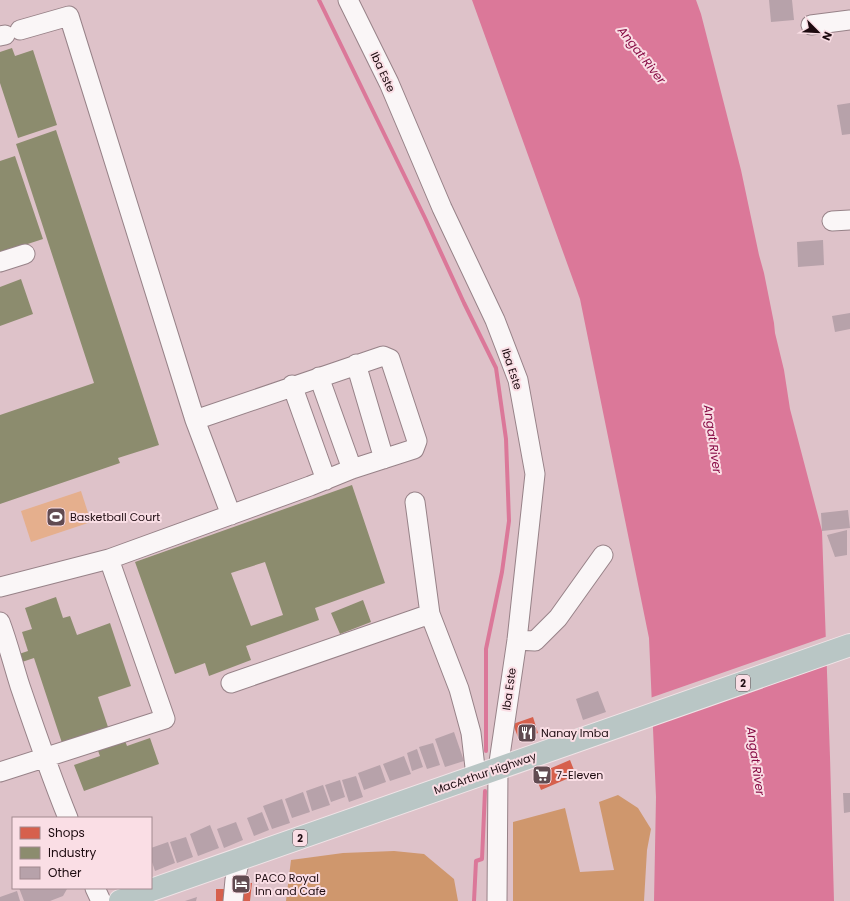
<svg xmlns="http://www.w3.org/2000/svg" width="850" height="901" viewBox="0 0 850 901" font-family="Poppins,sans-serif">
	<rect width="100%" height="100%" fill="#dec2c9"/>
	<!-- green -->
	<path fill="#e5af8d" d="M81 491 91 522 31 542 21 511Z"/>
	<!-- forest -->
	<path fill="#cf976d" d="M618 795 638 808 651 829 647 850 644 901H513V822L565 808 580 872 614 870 599 802Z
		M394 851 424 854 454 879 458 901H286L291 860 343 853Z"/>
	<!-- water -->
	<path fill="#db7899" d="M472 0H696L701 14 741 170 759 255 764 273 774 323 775 333 784 370 790 409 822 531 830 757 834 901H654L656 797 649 638 580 299Z"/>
	<!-- pier -->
	<path fill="#dec2c9" d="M828 636 829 664 651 726 650 698Z"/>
	<!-- shops -->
	<path fill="#d6604d" d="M533 717 538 733 519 740 513 724Z
		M570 760 576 775 541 790 535 775Z
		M238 882 252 883 250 901H236Z
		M216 889H230V901H216Z"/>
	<!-- industry -->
	<path fill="#8c8c6e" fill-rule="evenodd" d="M12 48 15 56 33 50 57 125 18 138 0 83V52Z
		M56 130 159 445 118 458 120 463 0 504V415L94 383 16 144Z
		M15 156 43 239 0 253V161Z
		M21 279 33 314 0 326V287Z
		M352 485 385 583 315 608 319 620 246 646 251 660 209 676 205 663 175 674 135 562ZM265 562 283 615 251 626 231 573Z
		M56 597 63 618 70 616 77 635 110 623 131 686 98 697 109 730 63 746 34 658 19 663 16 655 28 651 22 632 32 629 25 608Z
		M363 600 371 622 340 634 331 613Z
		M124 738 127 746 150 738 159 764 84 791 74 765 100 756 97 748Z"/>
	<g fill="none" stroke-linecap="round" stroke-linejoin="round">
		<!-- stream -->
		<path stroke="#db7899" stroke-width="4" d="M319 0 425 218 464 303 496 368 506 439 509 521 502 572 486 649V751
			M474 901 476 861 482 859 485 791"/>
	</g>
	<!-- building -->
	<path fill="#b7a2aa" d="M769 0H792L794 20 771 22Z
		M850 103V134L842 135 837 105Z
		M823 240 824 265 798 267 797 242Z
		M850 313V329L835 332 832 316Z
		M848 510 850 528 822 531 821 513Z
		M847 530V555L835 557 827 535Z
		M598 691 606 712 583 720 576 699Z
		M454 732 464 761 445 767 435 739Z
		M433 743 440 765 427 769 419 747Z
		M417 749 423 767 412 771 407 753Z
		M404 756 411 774 390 781 383 764Z
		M380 765 386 782 364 790 358 773Z
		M356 776 363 797 349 802 342 780Z
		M340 780 345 797 331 802 325 785Z
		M323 785 330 805 312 811 306 791Z
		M303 792 310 812 292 818 285 799Z
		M843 793H850V812L844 813Z
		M282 799 290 823 272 829 263 806Z
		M262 812 269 830 254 836 247 818Z
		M236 822 243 840 224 848 217 829Z
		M210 825 219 848 198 856 190 834Z
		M186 837 193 857 177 863 170 842Z
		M168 842 175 863 155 871 151 859V848Z
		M19 888H66L67 889 63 896 50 901H24Z
		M17 891 20 901H0V897Z
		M197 897 196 901H185Z"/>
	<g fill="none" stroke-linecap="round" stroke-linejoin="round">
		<!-- minor casing -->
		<g stroke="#978288" stroke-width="21">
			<path id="minor" d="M348 0 389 83 442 208 495 320 518 380 535 474 517 640 498 769 497 901
				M811 25 850 20
				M20 30 69 16 195 420 231 515
				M0 36 5 35
				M832 221 850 220
				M0 262 25 254
				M356 364 384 459
				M319 377 352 469
				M292 385 326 480
				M415 502 430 614
				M109 559 310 486 352 469 414 449 417 441 390 359 383 356 195 420
				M0 587 109 559 165 719 0 772
				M0 622C8 643 13 664 20 686 35 730 50 774 68 818
				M517 640 535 641 558 618 603 555
				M231 683 430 614 459 689 471 733 476 776
				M95 888 101 901
				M233 901 235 880 240 859"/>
		</g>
		<!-- highway casing -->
		<g stroke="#f0e4e7" stroke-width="24">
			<path id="highway" d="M120 901 850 645"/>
		</g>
		<!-- minor -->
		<use href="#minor" stroke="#faf6f7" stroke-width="19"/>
		<!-- highway -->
		<use href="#highway" stroke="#b9c6c5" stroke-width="22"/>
	</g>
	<!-- icons -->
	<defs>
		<g id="stadium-square" transform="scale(1)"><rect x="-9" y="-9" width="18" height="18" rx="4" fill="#614b51" stroke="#fadee5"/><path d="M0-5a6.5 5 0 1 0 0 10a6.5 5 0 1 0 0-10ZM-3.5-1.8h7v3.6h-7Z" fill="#fff"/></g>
		<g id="restaurant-square" transform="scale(1)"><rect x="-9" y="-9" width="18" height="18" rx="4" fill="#614b51" stroke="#fadee5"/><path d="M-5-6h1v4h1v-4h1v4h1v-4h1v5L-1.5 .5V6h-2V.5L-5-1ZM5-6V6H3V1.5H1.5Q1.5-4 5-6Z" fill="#fff"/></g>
		<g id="supermarket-square" transform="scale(1)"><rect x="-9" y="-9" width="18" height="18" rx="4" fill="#614b51" stroke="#fadee5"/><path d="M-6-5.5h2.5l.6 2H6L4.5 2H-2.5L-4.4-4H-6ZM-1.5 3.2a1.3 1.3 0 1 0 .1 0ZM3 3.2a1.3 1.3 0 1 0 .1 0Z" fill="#fff"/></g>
		<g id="hotel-square" transform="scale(1)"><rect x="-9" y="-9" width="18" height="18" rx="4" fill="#614b51" stroke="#fadee5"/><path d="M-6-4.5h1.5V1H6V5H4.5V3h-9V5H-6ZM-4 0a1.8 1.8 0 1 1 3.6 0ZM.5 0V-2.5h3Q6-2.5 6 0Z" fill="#fff"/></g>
	</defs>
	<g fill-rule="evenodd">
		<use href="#stadium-square" x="56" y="517"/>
		<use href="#restaurant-square" x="527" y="733"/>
		<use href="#supermarket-square" x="542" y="775"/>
		<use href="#hotel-square" x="241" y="884"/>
	</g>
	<g text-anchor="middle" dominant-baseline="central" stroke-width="4" stroke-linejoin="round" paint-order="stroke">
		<!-- shield labels -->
		<g fill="#fadee5" stroke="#5f4a50" stroke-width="1">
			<rect x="736" y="675" width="14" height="16" rx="3"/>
			<rect x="293" y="830" width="14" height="16" rx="3"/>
		</g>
		<g font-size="10" font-weight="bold" fill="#1d0b10">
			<text x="743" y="683">2</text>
			<text x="300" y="838">2</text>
		</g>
		<!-- street labels -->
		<g font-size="11" fill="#1d0b10" stroke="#fadee5">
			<text transform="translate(383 72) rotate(65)">Iba Este</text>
			<text transform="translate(512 369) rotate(72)">Iba Este</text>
			<text transform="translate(509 689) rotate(-82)">Iba Este</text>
			<text transform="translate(485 773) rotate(-19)">MacArthur Highway</text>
		</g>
		<!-- poi labels -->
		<g font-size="11" fill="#1d0b10" stroke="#fadee5" text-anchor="start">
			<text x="70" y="517">Basketball Court</text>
			<text x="541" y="733">Nanay Imba</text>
			<text x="556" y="775">7-Eleven</text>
			<text x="255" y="878">PACO Royal<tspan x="255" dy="13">Inn and Cafe</tspan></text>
		</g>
		<!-- water labels -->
		<g font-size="12" font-style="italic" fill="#880c45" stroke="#fadee5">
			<text transform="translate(642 55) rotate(52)">Angat River</text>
			<text transform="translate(713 439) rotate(82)">Angat River</text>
			<text transform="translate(756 761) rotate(82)">Angat River</text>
		</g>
	</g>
	<!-- legend -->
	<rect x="12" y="817" width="140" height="72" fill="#fadee5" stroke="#a28a90"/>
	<rect x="20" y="827" width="20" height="12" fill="#d6604d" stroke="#a28a90"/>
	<text x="48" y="837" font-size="12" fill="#1d0b10">Shops</text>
	<rect x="20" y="847" width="20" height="12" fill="#8c8c6e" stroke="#a28a90"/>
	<text x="48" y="857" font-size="12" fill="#1d0b10">Industry</text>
	<rect x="20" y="867" width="20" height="12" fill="#b7a2aa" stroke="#a28a90"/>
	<text x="48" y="877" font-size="12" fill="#1d0b10">Other</text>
	<!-- north arrow -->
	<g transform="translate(818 32) rotate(114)" stroke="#fadee5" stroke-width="3" paint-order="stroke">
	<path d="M0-3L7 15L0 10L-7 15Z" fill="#1d0b10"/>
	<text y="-6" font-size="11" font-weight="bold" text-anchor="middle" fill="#1d0b10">N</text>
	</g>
</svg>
